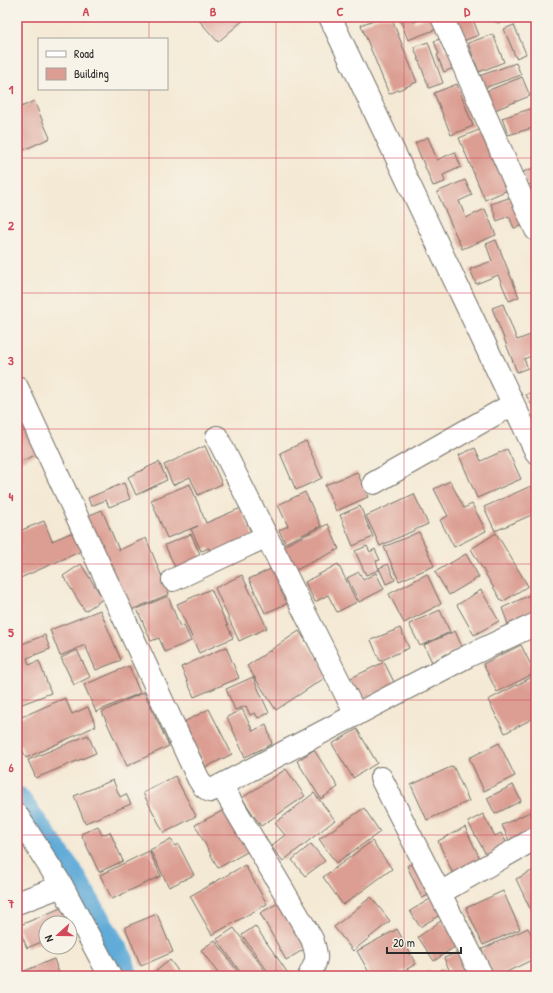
<svg xmlns="http://www.w3.org/2000/svg" width="553" height="993" viewBox="0 0 553 993" font-family="'Patrick Hand',sans-serif">
	<rect width="100%" height="100%" fill="#f7f3e8"/>
	<filter id="ink" filterUnits="userSpaceOnUse"><feTurbulence type="fractalNoise" baseFrequency=".025" numOctaves="2"/><feDisplacementMap in="SourceGraphic" scale="8" xChannelSelector="R" yChannelSelector="G"/><feConvolveMatrix kernelMatrix="1 2 1 2 8 2 1 2 1" color-interpolation-filters="sRGB"/></filter>
	<filter id="wash" filterUnits="userSpaceOnUse"><feTurbulence type="fractalNoise" baseFrequency=".012" numOctaves="4" result="noise"/><feDisplacementMap in="SourceGraphic" scale="16" xChannelSelector="R" yChannelSelector="G"/><feGaussianBlur stdDeviation="0.9" result="paint"/><feColorMatrix in="noise" values="0 0 0 0 0 0 0 0 0 0 0 0 0 0 0 0 0 1.4 0 .05"/><feComposite in="paint" operator="in"/></filter>
	<g filter="url(#wash)">
		<rect width="100%" height="100%" fill="#f4e9d4"/>
		<g fill="none" stroke-linecap="round" stroke-linejoin="round">
			<!-- canal -->
			<path stroke="#60abd8" stroke-width="26" d="M17 799 69 871 121 960 125 976"/>
		</g>
		<g id="blocks">
			<!-- building -->
			<path fill="#dc9e93" d="M196 17H247L218 42Z
				M381 17H391L417 82 389 94 361 25Z
				M399 17H412L414 22 428 17H438L442 27 408 40Z
				M454 17H472L479 35 463 41Z
				M496 17H513L498 23Z
				M514 25 526 54 516 58 504 29Z
				M493 34 504 62 479 72 468 43Z
				M440 39 445 52 450 50 456 67 444 72 437 55 439 54 434 41Z
				M428 42 443 83 429 88 414 47Z
				M516 63 521 75 484 88 479 76Z
				M522 77 530 96 492 111 484 92Z
				M457 84 473 126 451 135 434 93Z
				M34 101 50 138 17 153V109Z
				M536 107V127L508 135 502 118Z
				M484 128 510 189 485 200 459 138Z
				M428 137 437 160 455 152 461 167 443 175 445 182 433 186 415 143Z
				M536 167V182L527 186 523 172Z
				M465 180 472 195 459 201 466 218 485 209 496 235 462 249 437 192Z
				M536 185V202L531 187Z
				M517 195 528 224 514 228 509 216 497 221 491 204Z
				M496 240 519 297 509 301 498 275 476 284 470 269 492 261 486 244Z
				M503 304 517 340 536 333V354L524 359 528 368 517 372 492 308Z
				M536 389V412L526 395Z
				M25 416 40 453 17 463V419Z
				M306 441 322 478 296 490 280 453Z
				M205 446 222 484 198 495 190 477 173 485 164 465Z
				M475 448 481 461 507 449 521 479 477 498 459 455Z
				M159 462 167 480 136 495 128 477Z
				M357 472 368 497 336 511 325 485Z
				M450 481 464 508 472 504 486 531 454 547 440 520 448 516 434 489Z
				M124 483 130 499 109 507 106 500 91 506 88 498Z
				M190 484 206 523 241 508 253 537 213 556 209 548 201 551 191 529 198 526 167 538 151 500Z
				M531 486 536 498V513L495 531 484 507Z
				M305 492 321 526 285 543 279 530 288 526 278 505Z
				M414 494 428 524 380 546 366 516Z
				M360 506 373 537 353 546 340 515Z
				M102 510 119 550 146 538 169 594 129 611 85 517Z
				M44 521 52 541 78 530 86 549 18 579 17 532Z
				M328 524 339 549 292 572 281 547Z
				M419 532 434 566 399 581 384 547Z
				M496 533 528 586 502 602 471 549Z
				M191 534 203 561 177 572 165 545Z
				M367 546 370 552 375 549 380 560 376 561 379 570 366 575 355 551Z
				M466 554 479 577 449 595 435 572Z
				M81 564 103 599 85 611 63 576Z
				M338 564 357 602 337 612 328 595 315 602 305 582Z
				M388 564 395 580 386 584 379 568Z
				M275 567 291 602 265 613 249 579Z
				M359 572 363 580 376 573 384 589 359 602 347 578Z
				M427 574 441 604 404 623 389 594Z
				M242 575 267 628 239 641 215 588Z
				M211 589 233 638 199 653 177 604Z
				M481 590 499 621 474 635 457 605Z
				M536 592V612L508 624 502 608Z
				M168 596 180 627 184 625 191 641 165 652 159 638 151 641 137 609Z
				M100 610 121 660 96 670 85 645 60 656 50 630Z
				M440 610 450 632 420 646 409 624Z
				M400 628 409 648 380 661 371 640Z
				M299 631 329 675 276 710 247 666Z
				M455 631 462 647 432 662 424 645Z
				M45 635 50 649 27 658 29 665 39 661 51 693 17 706V646Z
				M521 645 535 673 497 692 483 664Z
				M226 647 239 678 194 697 181 667Z
				M77 650 90 677 74 685 61 658Z
				M384 662 395 684 359 701 349 679Z
				M129 666 140 693 96 712 84 685Z
				M536 675V717L505 733 488 700Z
				M253 677 269 713 258 718 255 713 250 715 246 706 235 710 226 689Z
				M144 692 169 746 127 766 102 712Z
				M65 698 72 714 88 707 96 726 26 758 17 738V719Z
				M209 709 232 754 206 767 184 722Z
				M242 709 253 731 266 724 272 744 245 757 227 717Z
				M357 729 377 763 353 778 332 744Z
				M88 735 96 753 36 778 28 760Z
				M499 743 515 776 484 791 469 758Z
				M314 750 338 787 321 799 297 761Z
				M453 766 469 801 427 820 411 785Z
				M286 769 305 796 261 826 242 798Z
				M175 776 196 816 164 833 143 793Z
				M113 780 120 797 126 794 131 804 85 823 74 796Z
				M513 785 521 801 495 814 487 798Z
				M314 793 335 820 283 861 271 846 285 835 275 823Z
				M364 808 380 832 336 863 319 839Z
				M226 809 249 851 218 868 195 825Z
				M530 812 536 824V833L511 845 502 825Z
				M483 814 495 836 501 833 509 847 488 858 468 822Z
				M98 826 102 835 110 832 123 861 99 872 81 834Z
				M465 827 482 863 454 876 438 841Z
				M171 839 175 846 178 844 194 875 169 887 150 850Z
				M372 841 392 869 343 905 323 877Z
				M311 844 325 861 305 876 292 860Z
				M149 851 161 876 112 899 100 875Z
				M421 860 436 892 422 898 407 866Z
				M245 865 267 904 212 935 190 896Z
				M536 869V916L534 917 516 879Z
				M503 891 520 929 483 945 466 908Z
				M435 896 445 912 420 927 410 911Z
				M371 897 390 921 353 951 334 927Z
				M282 901 308 947 286 960 260 913Z
				M68 905 77 928 70 930V923H46V940L27 948 18 926Z
				M157 914 173 952 141 966 125 927Z
				M442 920 459 944 434 961 418 937Z
				M255 926 290 976H271L242 935Z
				M234 928 269 976H243L217 939Z
				M528 928 536 943V958L498 976H492L480 950Z
				M397 929 416 964 394 976H371L357 951Z
				M215 940 241 976H220L201 950Z
				M463 950 474 972 465 976H452L444 958Z
				M54 959 60 976H17V974Z
				M170 960 182 976H150Z
				M443 969 446 976H418L429 971 431 975Z"/>
		</g>
	</g>
	<g filter="url(#ink)">
		<use href="#blocks" fill-opacity="0" stroke="#716e66" stroke-width="1"/>
		<g fill="none" stroke-linecap="round" stroke-linejoin="round">
			<!-- minor casing -->
			<g stroke="#716e66" stroke-width="24">
				<path id="minor" d="M442 17 536 230
					M17 387 198 778 203 786 210 791 468 656 536 624
					M217 437 356 715
					M374 483 513 404
					M173 580 265 537
					M381 778 482 976
					M221 785 312 939C318 957 318 959 309 976
					M17 815 62 886 110 976
					M440 893 536 838
					M17 903 62 886"/>
			</g>
			<!-- major casing -->
			<g stroke="#716e66" stroke-width="24">
				<path id="major" d="M330 17 536 452"/>
			</g>
			<!-- minor -->
			<use href="#minor" stroke="#fff" stroke-width="22"/>
			<!-- major -->
			<use href="#major" stroke="#fff" stroke-width="22"/>
		</g>
	</g>
	<!-- grid -->
	<path fill="none" stroke="#d1495b" stroke-width="1" stroke-opacity="0.55" d="M149 17V39M276 17V976M404 17V976M149 89V976M17 158H536M17 293H536M17 429H536M17 564H536M17 700H536M17 835H536"/>
	<!-- margin -->
	<rect width="553" height="993" fill="none" stroke="#f7f3e8" stroke-width="44"/>
	<!-- legend -->
	<rect x="38" y="38" width="130" height="52" fill="#f7f3e8" stroke="#a5a39c"/>
	<rect x="46" y="51" width="20" height="6" fill="#ffffff" stroke="#a5a39c"/>
	<text x="74" y="58" font-size="12" fill="#2b2b2b">Road</text>
	<rect x="46" y="68" width="20" height="12" fill="#dc9e93" stroke="#a5a39c"/>
	<text x="74" y="78" font-size="12" fill="#2b2b2b">Building</text>
	<!-- north arrow -->
	<g transform="translate(58 935) rotate(249)"><circle r="19" fill="#f7f3e8" stroke="#a5a39c"/>
	<path d="M0-3L7 15L0 10L-7 15Z" fill="#d1495b"/>
	<text y="-6" font-size="11" font-weight="bold" text-anchor="middle" fill="#2b2b2b">N</text>
	</g>
	<!-- scale -->
	<path d="M387 947v6h74v-6" fill="none" stroke="#2b2b2b" stroke-width="2"/>
	<text x="393" y="947" font-size="12" fill="#2b2b2b" stroke="#f7f3e8" stroke-width="3" paint-order="stroke">20 m</text>
	<rect x="22" y="22" width="509" height="949" fill="none" stroke="#d1495b" stroke-width="1.5"/>
	<g font-size="13" text-anchor="middle" font-weight="bold" fill="#d1495b">
		<text x="86" y="16">A</text>
		<text x="213" y="16">B</text>
		<text x="340" y="16">C</text>
		<text x="467" y="16">D</text>
		<text x="11" y="94">1</text>
		<text x="11" y="230">2</text>
		<text x="11" y="365">3</text>
		<text x="11" y="501">4</text>
		<text x="11" y="637">5</text>
		<text x="11" y="772">6</text>
		<text x="11" y="908">7</text>
	</g>
</svg>
